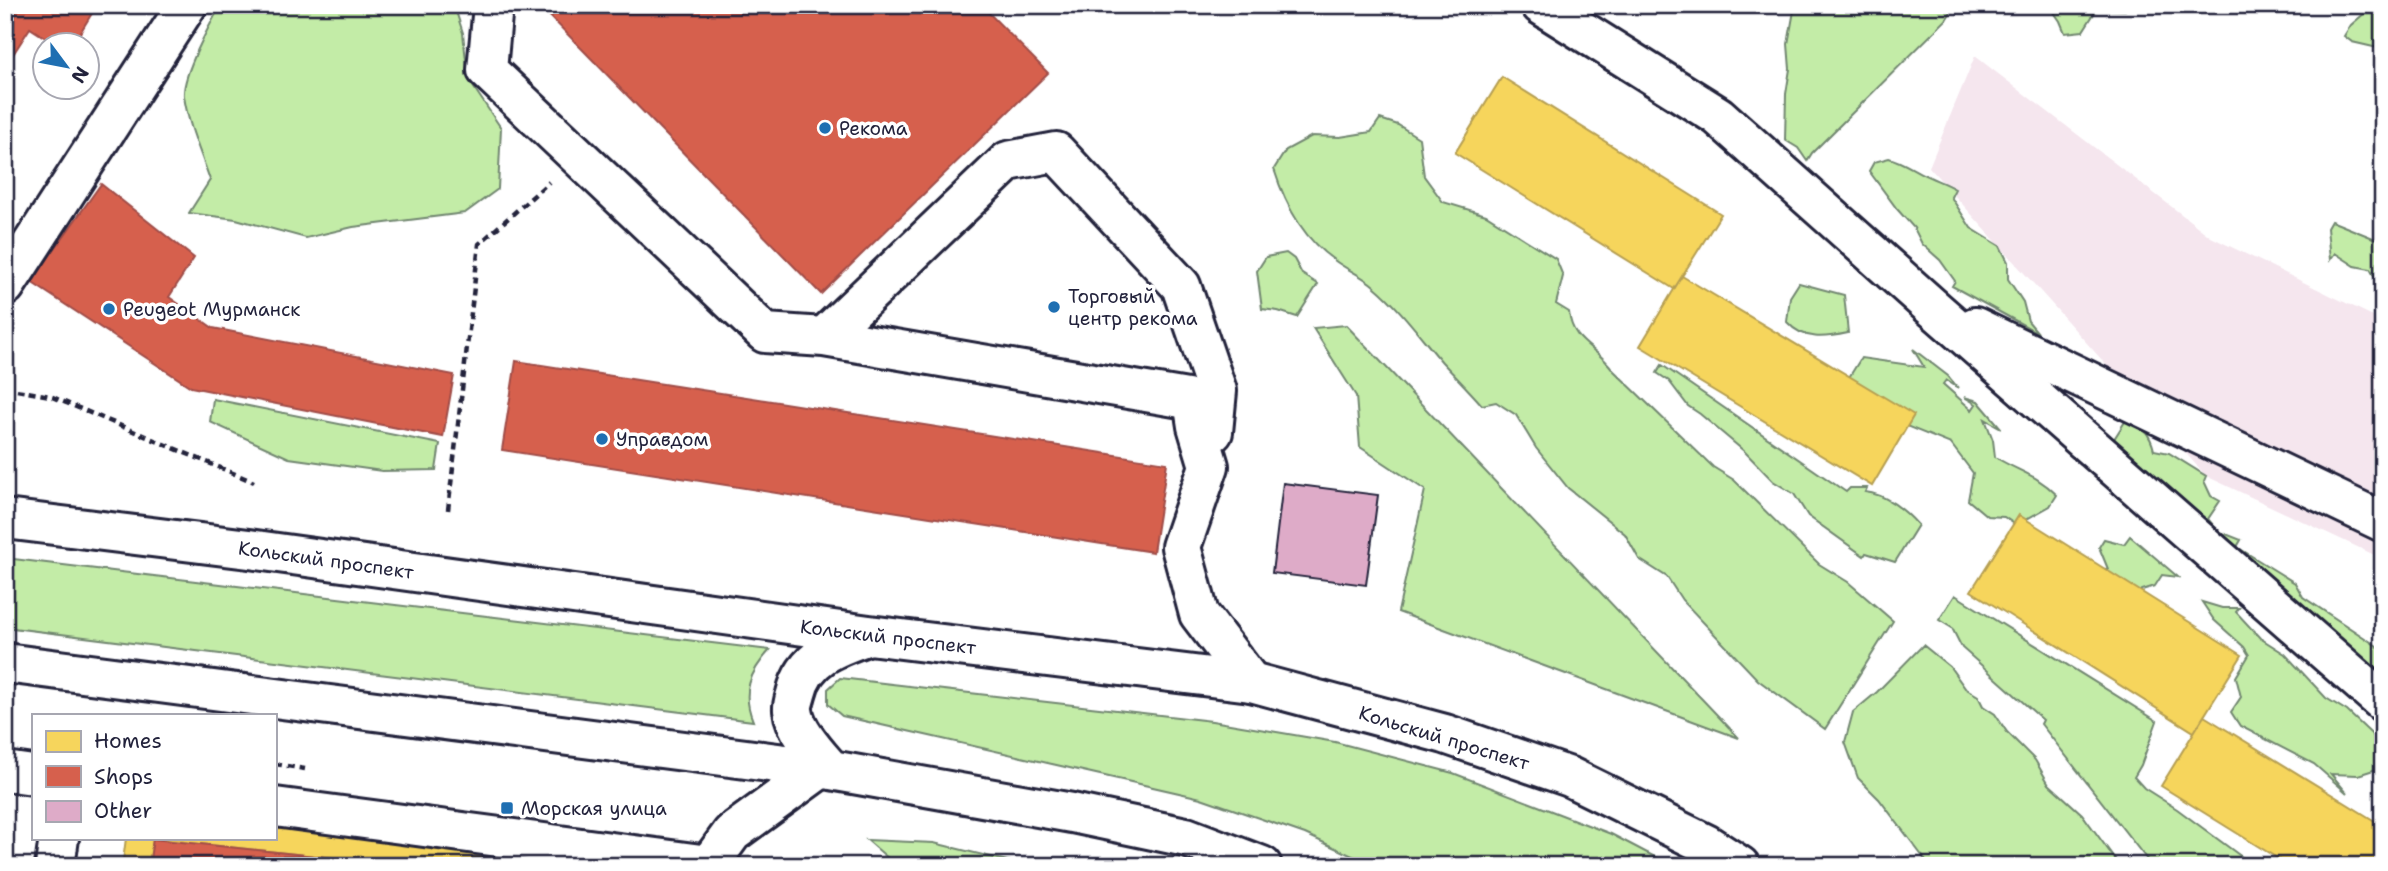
<svg xmlns="http://www.w3.org/2000/svg" width="2388" height="871" viewBox="0 0 2388 871" font-family="'Shantell Sans',sans-serif">
	<rect width="100%" height="100%" fill="#fff"/>
	<filter id="ink" filterUnits="userSpaceOnUse"><feTurbulence type="fractalNoise" baseFrequency=".0143" numOctaves="2"/><feDisplacementMap in="SourceGraphic" scale="14" xChannelSelector="R" yChannelSelector="G"/><feConvolveMatrix kernelMatrix="1 2 1 2 8 2 1 2 1" color-interpolation-filters="sRGB"/></filter>
	<g filter="url(#ink)">
		<!-- built -->
		<path fill="#f5e6ee" d="M1975 56 2211 237 2383 321V559L2206 476 1929 167Z"/>
		<!-- green -->
		<path fill="#c3eca7" stroke="#728771" stroke-width="2" d="M221 5H454L463 33 468 79 501 128 498 189 465 213 353 227 306 238 236 219 189 213 210 180C201 153 188 125 184 96 182 75 210 24 221 5Z
			M1795 5H1955L1946 20 1812 153 1807 161 1798 148 1785 140 1786 94 1790 69 1788 44Z
			M2049 5H2128L2125 10 2097 9 2083 31 2065 33 2060 21Z
			M2374 5 2383 7 2382 49 2352 42 2344 36 2351 25Z
			M1380 119 1398 125 1419 138 1424 176 1443 202 1486 215 1556 259 1563 276 1556 304 1569 312C1572 344 1598 347 1613 370L1713 467 1734 480 1819 564 1848 582 1893 621 1825 729 1758 680 1682 600 1667 577 1639 559 1625 534 1568 488 1536 448 1516 415 1496 402 1482 405C1469 390 1455 376 1442 362 1420 336 1400 308 1374 286 1363 276 1347 270 1334 260 1302 238 1285 204 1274 169L1286 150 1312 136 1340 137 1371 132Z
			M1889 158C1903 162 1912 169 1925 175 1935 180 1945 183 1955 189L1951 197 1971 228 2000 246 2008 262V279L2023 302 2028 321 2038 333 1952 286 1955 281 1940 260 1922 244 1914 228 1897 209 1869 171 1874 162Z
			M2331 221 2383 242V278L2376 279 2370 269 2355 266 2335 253 2330 260 2327 228Z
			M1286 253 1294 259 1302 274 1318 284 1297 317 1278 311 1262 309 1257 271 1266 257Z
			M1799 283 1844 295 1848 333C1825 338 1804 341 1787 322L1790 297Z
			M1346 325 1739 738 1398 612 1425 490 1360 447 1356 396 1313 328Z
			M1913 349 1948 376 1958 388 1946 380 1943 384 1972 410 1976 404 1964 397 1978 401 2001 428 1985 419 1993 440 1995 457C2019 472 2036 474 2057 495L2050 506 2016 525 2004 517 1987 516 1968 500 1973 473 1951 444 1906 426 1848 379 1861 358 1924 367Z
			M1662 365 1846 492 1850 488H1867L1865 492C1885 494 1905 510 1918 525L1895 562 1866 553 1864 556 1808 516 1794 494 1773 481 1745 452 1700 414 1688 406 1669 381 1657 373Z
			M213 399 440 444 436 470 382 471 289 458 210 422Z
			M2128 417C2142 426 2150 433 2154 450L2169 453 2206 476 2204 481 2211 496 2220 501 2208 519 2218 531 2241 540 2237 547 2295 583 2303 597 2383 650V692L2112 442Z
			M2130 536 2178 577 2162 575 2155 586 2142 590 2136 599 2086 568 2108 569 2099 547 2104 539 2124 544Z
			M5 558 770 650C750 672 741 692 753 721L5 627Z
			M1955 595 2157 721 2141 765 2134 777 2144 788 2177 809 2254 866H2152L2041 724 2043 720 1962 648 1952 628 1939 620Z
			M2202 602 2222 608H2239L2236 612 2260 638 2285 654 2326 698 2347 711 2383 745V767L2358 775 2331 774 2347 793 2314 764 2240 726 2231 712 2241 697 2236 677 2249 655 2244 647 2214 620Z
			M1923 645 1950 667 1965 688 1978 696 1983 706 1995 714 2007 732 2035 760 2049 784 2082 814 2120 866H1926V861L1879 799 1858 778 1845 742 1853 712 1877 692Z
			M840 678 1212 721 1335 742 1453 773 1611 834 1672 866H1374L1305 834 1201 798 842 716 828 704V689Z
			M867 840 934 843 1028 866H897Z"/>
		<!-- homes -->
		<path fill="#f6d55c" stroke="#b69f52" stroke-width="2" d="M1502 77 1721 214 1674 289 1455 153Z
			M1682 276 1914 415 1872 486 1640 346Z
			M2019 515 2242 655 2194 732 1971 591Z
			M2204 716 2383 826V866H2290L2161 786Z
			M275 822 645 866H410L153 839 149 865 123 861 126 838H275Z"/>
		<!-- shops -->
		<path fill="#d6604d" stroke="#a04d48" stroke-width="2" d="M5 5H97L72 46H58L30 28 12 56 5 52Z
			M539 5H981L1048 73 821 294Z
			M101 184 194 258 169 297 213 328 454 375 443 437 191 387 31 282Z
			M516 361 1167 463 1153 552 502 450Z
			M153 839 410 866H149Z"/>
		<!-- building -->
		<path fill="#deabc8" stroke="#22223b" stroke-width="2" d="M1283 483 1378 495 1366 585 1272 573Z"/>
		<g fill="none" stroke-linecap="round" stroke-linejoin="round">
			<!-- minor casing -->
			<g stroke="#22223b" stroke-width="44">
				<path id="minor" d="M493 5 487 70 765 333 824 337 1193 400 1197 426 1209 466 1181 547 1199 614 1251 682
					M1541 5 1718 116 1932 307 2383 702
					M5 286 187 5
					M1975 327 2383 522
					M824 337 1008 161 1056 152 1181 286 1217 391 1213 432
					M5 771 33 775
					M275 807 716 866
					M55 866 59 838
					M708 866 732 833 820 769"/>
			</g>
			<!-- major casing -->
			<g stroke="#22223b" stroke-width="44">
				<path id="major" d="M5 519 249 549 869 635 1251 682 1445 734 1570 777 1706 844 1740 866
					M5 663 831 770 1072 813 1186 837 1262 866
					M831 770C818 755 795 731 793 710 792 706 795 698 796 694 804 657 837 646 869 635"/>
			</g>
			<!-- path -->
			<path stroke="#22223b" stroke-width="4.5" stroke-dasharray="7 5" stroke-linecap="butt" d="M5 388 50 396 254 482
				M448 510 479 244 549 182
				M275 764 305 769"/>
			<!-- minor -->
			<use href="#minor" stroke="#fff" stroke-width="38"/>
			<!-- major -->
			<use href="#major" stroke="#fff" stroke-width="38"/>
		</g>
	</g>
	<!-- markers -->
	<g fill="#1f6fb2" stroke="#fff" stroke-width="2.5">
		<circle cx="825" cy="128" r="7"/>
		<circle cx="1054" cy="307" r="7"/>
		<circle cx="109" cy="309" r="7"/>
		<circle cx="602" cy="439" r="7"/>
		<rect x="500" y="801" width="14" height="14" rx="3.5"/>
	</g>
	<g text-anchor="middle" dominant-baseline="central" stroke-width="7" stroke-linejoin="round" paint-order="stroke">
		<!-- poi labels -->
		<g font-size="19" fill="#22223b" stroke="#fff" text-anchor="start">
			<text x="839" y="128">Рекома</text>
			<text x="1068" y="296">Торговый<tspan x="1068" dy="22">центр рекома</tspan></text>
			<text x="123" y="309">Peugeot Мурманск</text>
			<text x="616" y="439">Управдом</text>
			<text x="521" y="808">Морская улица</text>
		</g>
		<!-- street labels -->
		<g font-size="19" fill="#22223b" stroke="#fff">
			<text transform="translate(326 560) rotate(8)">Кольский проспект</text>
			<text transform="translate(888 637) rotate(7)">Кольский проспект</text>
			<text transform="translate(1444 738) rotate(17)">Кольский проспект</text>
		</g>
	</g>
	<!-- margin -->
	<rect width="2388" height="871" fill="none" stroke="#fff" stroke-width="28"/>
	<rect x="14" y="14" width="2360" height="843" fill="none" stroke="#22223b" stroke-width="2.5" filter="url(#ink)"/>
	<!-- legend -->
	<rect x="32" y="714" width="245" height="126" fill="#ffffff" stroke="#a7a7b1" stroke-width="2"/>
	<rect x="46" y="731" width="35" height="21" fill="#f6d55c" stroke="#a7a7b1" stroke-width="2"/>
	<text x="94" y="748" font-size="21" fill="#22223b">Homes</text>
	<rect x="46" y="766" width="35" height="21" fill="#d6604d" stroke="#a7a7b1" stroke-width="2"/>
	<text x="94" y="784" font-size="21" fill="#22223b">Shops</text>
	<rect x="46" y="801" width="35" height="21" fill="#deabc8" stroke="#a7a7b1" stroke-width="2"/>
	<text x="94" y="818" font-size="21" fill="#22223b">Other</text>
	<!-- north arrow -->
	<g transform="translate(66 66) rotate(122)"><circle r="33" fill="#ffffff" stroke="#a7a7b1" stroke-width="2"/>
	<path d="M0-5L12 26L0 18L-12 26Z" fill="#1f6fb2"/>
	<text y="-10" font-size="19" font-weight="bold" text-anchor="middle" fill="#22223b">N</text>
	</g>
</svg>
